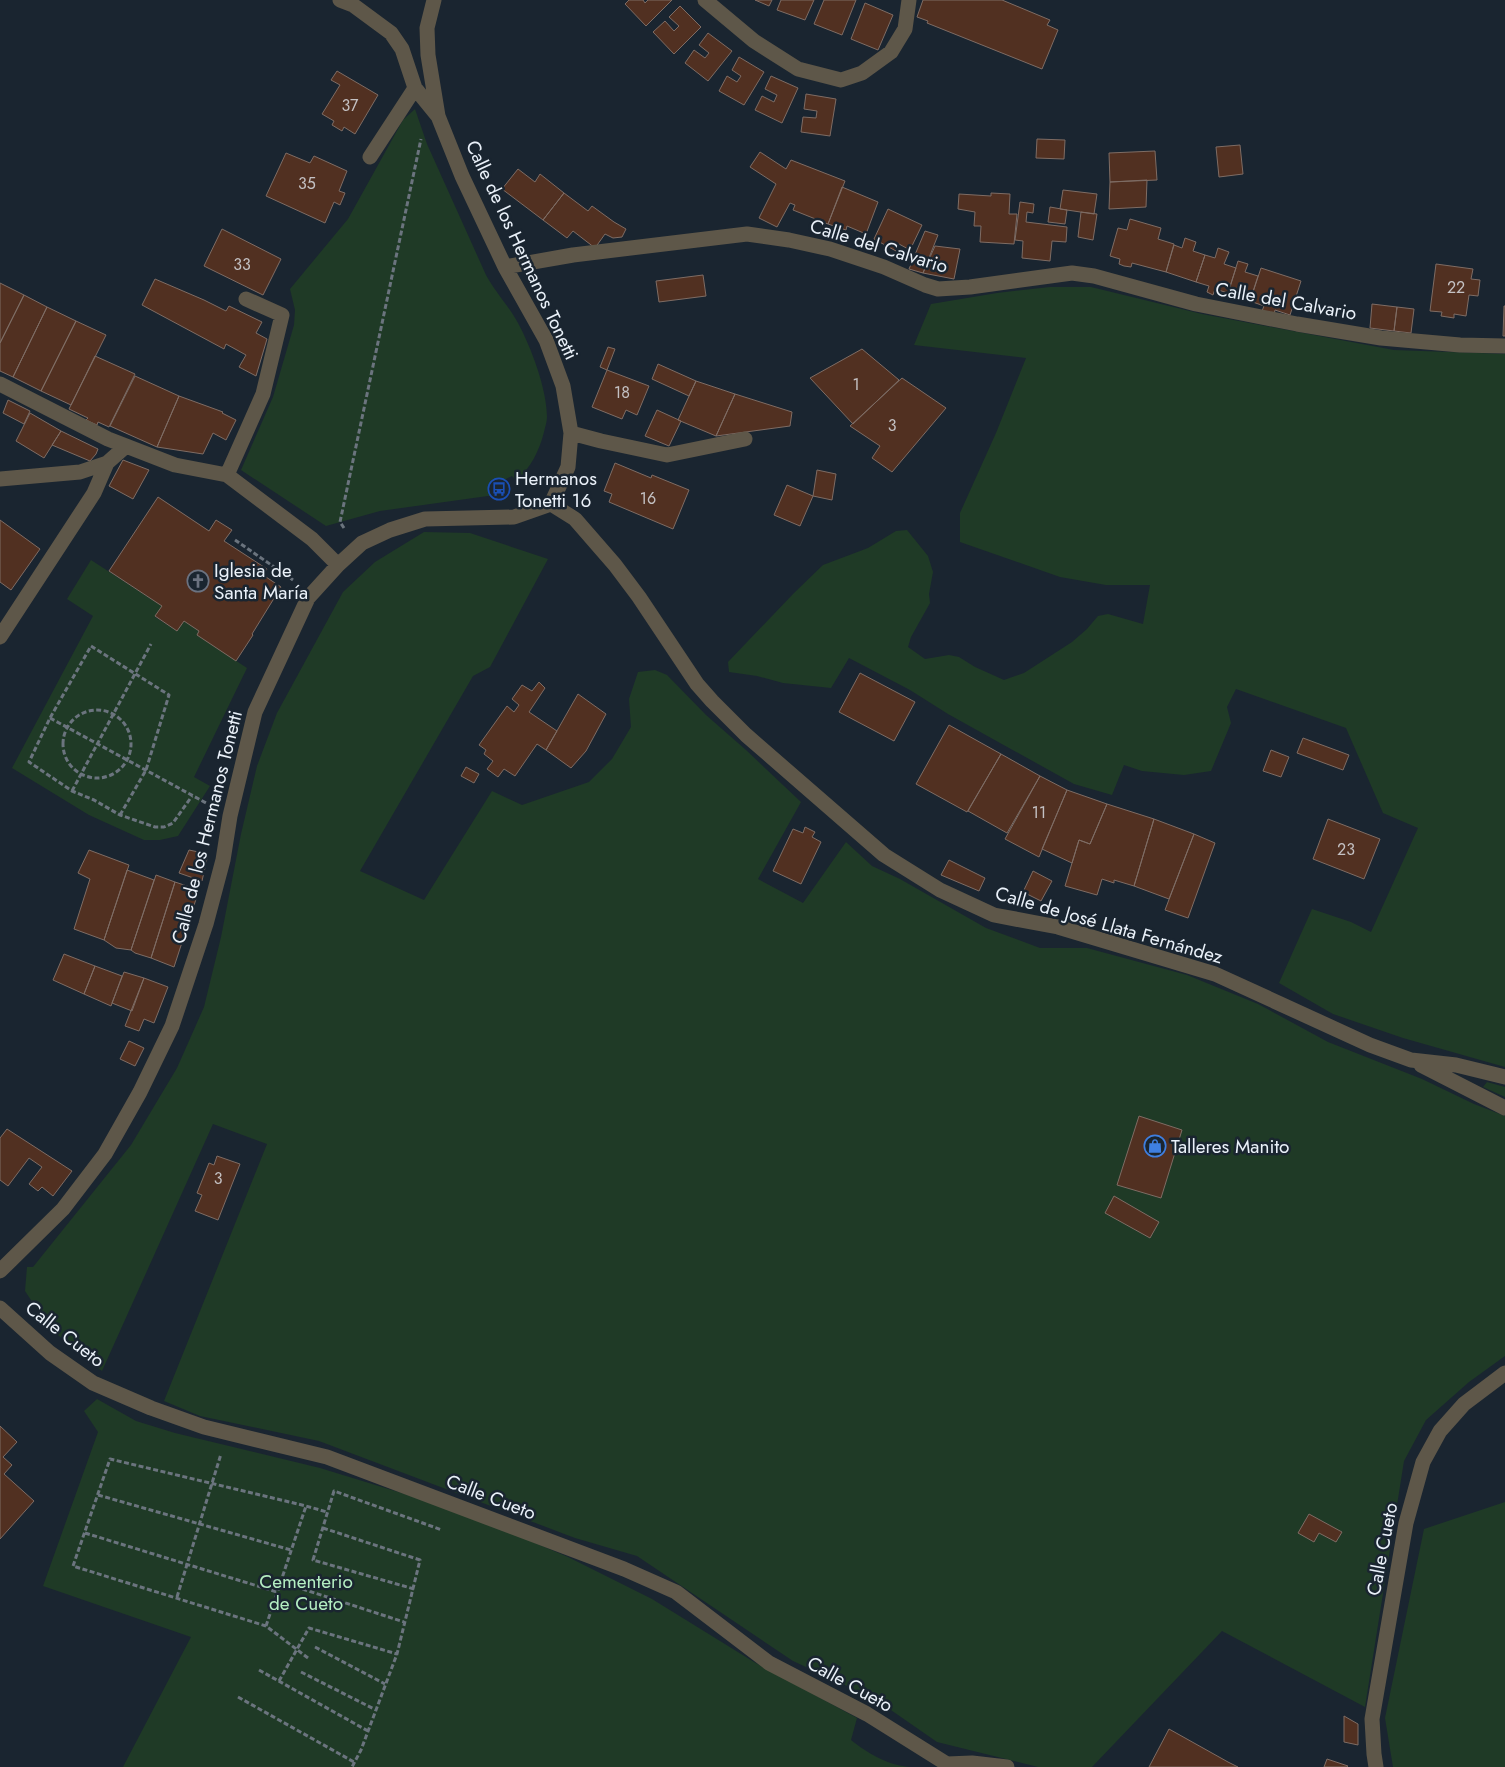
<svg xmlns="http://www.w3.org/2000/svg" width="1505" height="1767" viewBox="0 0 1505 1767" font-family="Jost,sans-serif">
	<rect width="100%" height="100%" fill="#1a2530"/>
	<!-- green -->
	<path fill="#1f3a26" d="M415 109 427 144 486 275C495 292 509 306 518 323 531 347 547 389 547 417 547 422 545 427 544 432 539 452 531 466 517 481L512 476 493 485 495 495 380 511 326 526 241 470 273 397 294 325 295 310 290 289 348 219 403 120Z
		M1050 287H1091L1202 314 1394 350 1505 354V1067L1403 1038 1333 1014 1279 983 1312 909 1351 922 1371 932 1418 828 1383 813 1346 728 1236 689 1227 707 1231 723 1211 771 1184 775 1142 771 1124 765 1112 795 1074 784 948 714 910 690 849 658 831 688 783 683 757 676 729 672 728 662 794 593 823 565 868 548 896 531 907 530 928 556 933 572 929 594 930 603 911 637 908 647 925 659 949 655 959 657 975 667 1004 680 1024 673 1072 642 1087 629 1098 616 1108 614 1143 624 1150 585H1106L1060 577 960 542V513L996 433 1026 358 914 345 931 304 997 293Z
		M424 532 470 533 548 559 490 667 473 676 360 871 424 900 492 791 522 805 589 782 612 759 631 727 629 699 638 672 655 670 667 675 706 715 746 750 801 802 758 879 803 903 846 842 872 866 900 879 986 928 1040 948H1087L1187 975 1258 1004 1328 1042 1422 1079 1474 1104 1505 1116V1356L1469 1382 1426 1420 1404 1461 1365 1707 1222 1631 1092 1767H1038L937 1742 875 1699 793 1661 637 1556 575 1538 319 1441 200 1416 164 1401 267 1144 213 1124 102 1371 78 1353 48 1326 25 1291 27 1267H33L131 1145 177 1068 204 1007 221 937 241 834 257 766 277 713 343 592 375 562Z
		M91 560 162 606 155 617 177 631 184 621 199 631 197 635 247 668 194 777 210 786 178 836 160 840H144L89 815 12 768 93 616 67 599Z
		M1487 1082 1505 1087V1097L1483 1087Z
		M97 1399 136 1421 175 1433 320 1468 457 1510 568 1557 652 1599 754 1662 857 1718 851 1740C867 1753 889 1766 911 1767H123L191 1637 43 1586 98 1432 84 1411Z
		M1505 1502V1767H1393L1385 1718 1424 1529Z"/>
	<!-- building -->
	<path fill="#513021" stroke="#7e6c64" d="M629 0H643L645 3 648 0H672L646 26 625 4Z
		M755 0H772L769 6Z
		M781 0H814L805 20 777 10Z
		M824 0H856L842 35 814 24Z
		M923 0H1002L1050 20 1047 25 1058 30 1042 69 927 23 928 21 917 17Z
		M865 3 893 15 878 50 851 39Z
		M680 6 701 27 674 54 653 32 665 21 674 31 679 26 669 17Z
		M708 33 732 51 708 81 685 63 694 50 705 58 709 53 699 45Z
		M739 57 764 72 744 105 719 91 727 76 737 82 741 76 732 70Z
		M337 71 378 95 355 134 344 127 342 131 332 125 334 121 322 114 340 85 331 80Z
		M771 76 798 88 782 123 755 110 762 96 774 102 777 95 765 89Z
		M806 94 836 99 830 136 801 132 803 117 816 118 817 111 804 109Z
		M1037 139 1065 140 1064 159 1036 158Z
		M1240 145 1243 174 1219 177 1216 147Z
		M1155 151 1157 180 1110 182 1109 153Z
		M760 152 786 169 791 160 845 181 828 224 793 210 795 205 790 203 777 227 759 218 776 184 750 167Z
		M286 153 310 163 314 156 347 171 339 191 345 193 340 205 334 202 325 223 266 196Z
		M518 169 535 182 540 174 564 193 543 220 502 189Z
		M1147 180 1146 207 1109 209 1110 182Z
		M842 187 878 202 866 234 847 226 846 230 828 224Z
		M1063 190 1097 194 1094 214 1060 209Z
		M564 193 588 211 592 206 614 222 626 229 622 237 613 238 605 234 595 248 573 231 567 238 543 220Z
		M991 193 1010 194 1009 214H1017L1014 244 980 242 981 226H974L975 212 958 209 959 194 991 196Z
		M1020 202 1034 204 1033 213 1027 212 1026 222 1067 227 1066 242 1052 241 1050 261 1022 258 1023 241 1015 240Z
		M1050 207 1067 210 1065 224 1048 222Z
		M888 209 922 225 910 250 899 244 896 251 874 239Z
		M1081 212 1097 214 1093 240 1078 237Z
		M1130 219 1161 228 1158 239 1174 244 1166 272 1132 263 1131 267 1124 266 1119 264 1120 259 1110 256 1118 228 1127 230Z
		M222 229 281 259 263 295 204 266Z
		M925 231 938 235 923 273 909 269Z
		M1185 238 1196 242 1193 251 1205 255 1196 282 1166 272 1174 245 1182 248Z
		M935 246 960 249 954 279 923 273Z
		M1218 248 1229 252 1224 264 1236 268 1228 293 1215 289 1213 295 1207 292 1209 286 1196 282 1205 255 1215 258Z
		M1238 261 1248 264 1245 272 1258 276 1250 301 1228 293Z
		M1436 264 1473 269 1471 279 1480 280 1478 296 1469 295 1466 316 1454 314V318L1441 316 1442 312 1430 311Z
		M1261 268 1301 281 1290 315 1275 310 1274 315 1262 311 1264 306 1250 301Z
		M703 275 706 296 659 302 656 281Z
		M155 279 204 300 226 311 229 306 262 322 256 333 267 339 256 376 239 367 246 355 226 344 224 349 142 305Z
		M0 283 24 295 0 343Z
		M24 295 47 307 13 377 0 371V343Z
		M1372 304 1397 307 1394 331 1370 328Z
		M1504 306H1505V336H1503Z
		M47 307 76 321 41 391 13 377Z
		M1397 307 1414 309 1411 333 1394 331Z
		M76 321 106 335 71 405 41 391Z
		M608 347 615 349 607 370 600 367Z
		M862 349 899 380 853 424 810 378Z
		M95 356 135 374 109 427 98 422 97 425 86 420 88 418 69 409Z
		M658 364 696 381 689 396 652 379Z
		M607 370 649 386 637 415 626 410 622 419 592 407Z
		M135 376 179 396 157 447 110 426Z
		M902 378 946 408 892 472 872 458 880 446 850 426Z
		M696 381 735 394 716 436 678 420Z
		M735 394 792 412 790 426 716 436Z
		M179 396 223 412 222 413 236 420 226 440 213 433 203 454 157 447Z
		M8 400 30 411 24 424 3 413Z
		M657 410 681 421 669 446 645 436Z
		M30 413 61 431 44 458 16 441Z
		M61 431 98 449 96 454 90 461 52 445Z
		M123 460 149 470 133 499 109 486Z
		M615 463 651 478 652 475 689 490 673 529 609 502 612 494 604 491Z
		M817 470 836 474 832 500 813 496Z
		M787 485 813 496 800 526 774 515Z
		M158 497 209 531 216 520 232 530 224 541 267 569 263 575 281 587 252 634 253 635 236 661 197 635 199 631 184 621 177 631 155 616 162 606 109 571Z
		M0 520 40 549 11 590 0 582Z
		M860 673 915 702 894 741 839 712Z
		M539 682 545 688 529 712 557 731 546 750 537 744 515 776 504 769 498 777 487 769 493 761 484 754 486 750 479 745 507 706 514 712 519 705 512 699 522 685 532 691Z
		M578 694 606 714 586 751 571 768 546 750Z
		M949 725 1001 754 967 812 916 784Z
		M1303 738 1349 755 1343 770 1297 753Z
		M1271 750 1289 757 1281 777 1263 771Z
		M1001 754 1040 776 1007 833 968 811Z
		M466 767 479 774 474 783 461 776Z
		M1040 776 1067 790 1039 857 1005 839Z
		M1067 790 1107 804 1090 844 1079 840 1072 863 1042 849Z
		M1107 804 1154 819 1134 886 1114 880V883L1102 879 1097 895 1065 886 1079 840 1090 844Z
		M1154 819 1194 834 1169 899 1134 886Z
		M1328 819 1380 839 1364 879 1313 859Z
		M805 827 815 832 812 837 821 842 801 884 773 871 793 829 803 833Z
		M1194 834 1215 843 1188 918 1165 910Z
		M89 850 129 865 104 940 74 929 90 879 78 873Z
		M189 850 208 854 202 881 179 873Z
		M949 860 985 878 979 891 941 875Z
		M127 870 154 880 131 950 116 948 104 940Z
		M1033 871 1052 881 1041 901 1023 892Z
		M156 875 175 882 151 958 135 953 131 950Z
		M175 882 199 890 174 967 151 958Z
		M64 954 95 966 84 994 53 980Z
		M95 966 122 976 111 1006 84 994Z
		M124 972 144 978 132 1011 112 1003Z
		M144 978 168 987 154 1023 144 1019 139 1031 125 1026Z
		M129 1041 144 1048 135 1066 120 1059Z
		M1139 1116 1182 1130 1161 1198 1117 1185Z
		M7 1129 72 1171 53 1196 42 1187 38 1191 29 1184 42 1167 29 1158 8 1186 0 1180V1138Z
		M217 1156 240 1164 218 1220 195 1211 202 1195 197 1193 209 1163 214 1165Z
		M1114 1196 1159 1222 1150 1238 1105 1213Z
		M0 1426 17 1442 3 1457 12 1465 4 1474 34 1501 0 1539Z
		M1309 1514 1342 1532 1336 1542 1319 1533 1314 1542 1298 1533Z
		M1344 1716 1358 1724V1745L1344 1742Z
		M1169 1729 1228 1762 1238 1767H1149Z
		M1327 1759 1348 1766 1347 1767H1324Z"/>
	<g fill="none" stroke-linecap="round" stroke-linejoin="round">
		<!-- path -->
		<path stroke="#6b747e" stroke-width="3" stroke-dasharray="5 2.5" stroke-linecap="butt" d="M344 528 340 522 421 139
			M235 540 293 580
			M63 744a34 34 0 1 1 68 0a34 34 0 1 1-68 0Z
			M50 718 208 804
			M72 791 151 644
			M120 815 146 770 169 695 91 646 50 718 29 762 72 791 94 800 120 815 155 827H164L173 823 192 796
			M98 1495 291 1550
			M323 1528 420 1560 397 1654 361 1750 352 1767
			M85 1533 277 1592
			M281 1582 404 1622
			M414 1589 313 1560 334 1491 442 1530
			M177 1597 221 1454
			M266 1626 306 1506
			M315 1647 385 1684
			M308 1658 266 1626 73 1566 110 1459 306 1506 327 1512
			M259 1670 368 1731
			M301 1672 376 1710
			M279 1681 309 1628 397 1654
			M238 1697 354 1762"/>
		<!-- minor -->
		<path stroke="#5e5749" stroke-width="15" d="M340 0 353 5 391 33 402 49 415 88 437 115
			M705 0 754 41 798 69 841 80 862 73 891 52 905 29 909 0
			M370 157 415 88
			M505 267 573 255 747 234 789 240 830 249 884 267 925 285 938 289 970 287 1072 273 1094 276 1196 304 1297 324 1381 338 1460 345 1505 346
			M246 299 282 315 263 394 227 475 312 539 338 565
			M0 384 108 439 175 465 227 475
			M571 433 601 441 667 455 745 439
			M0 479 80 472 107 463 125 447
			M551 504 575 519 615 565 639 597 697 684 712 701 746 735 884 855 940 890 994 915 1058 927 1215 974 1370 1045 1411 1060 1456 1065 1505 1077
			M0 637 94 493 107 463
			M1421 1065 1505 1108
			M0 1271 63 1209 105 1154 140 1092 172 1026 206 924 223 860 230 816 255 712 308 598 338 565 362 543 390 530 425 519 514 517 551 504 568 467 571 433 563 386 546 340 505 267 462 176 438 116 428 55 427 28 434 0
			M0 1308 50 1353 93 1383 151 1408 204 1427 327 1457 624 1569 676 1592 769 1663 867 1714 947 1764 949 1767
			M947 1764 972 1763 1007 1767
			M1376 1767 1374 1754 1372 1719 1406 1523 1423 1462 1440 1431 1464 1404 1505 1373"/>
	</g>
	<!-- icons -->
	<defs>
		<g id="bus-ring" transform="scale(1.125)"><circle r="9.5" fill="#1a2530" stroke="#1a4fb4" stroke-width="1.5"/><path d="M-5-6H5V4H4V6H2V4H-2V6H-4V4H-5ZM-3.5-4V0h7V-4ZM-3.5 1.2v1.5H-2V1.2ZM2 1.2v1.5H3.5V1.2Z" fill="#1a4fb4"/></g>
		<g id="church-ring" transform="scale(1.125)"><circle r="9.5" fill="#1a2530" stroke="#6b7280" stroke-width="1.5"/><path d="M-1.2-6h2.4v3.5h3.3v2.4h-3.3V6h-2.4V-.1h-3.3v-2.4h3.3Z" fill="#6b7280"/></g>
		<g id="shop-ring" transform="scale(1.125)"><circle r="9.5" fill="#1a2530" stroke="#3f7fe0" stroke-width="1.5"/><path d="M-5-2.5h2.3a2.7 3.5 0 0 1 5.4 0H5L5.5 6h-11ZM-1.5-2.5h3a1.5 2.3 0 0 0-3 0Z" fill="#3f7fe0"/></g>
	</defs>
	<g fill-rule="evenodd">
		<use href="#bus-ring" x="499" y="489"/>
		<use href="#church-ring" x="198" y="581"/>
		<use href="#shop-ring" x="1155" y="1146"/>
	</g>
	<g text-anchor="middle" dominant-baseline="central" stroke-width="5" stroke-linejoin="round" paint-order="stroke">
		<!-- number labels -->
		<g font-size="16" fill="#c4c1c3">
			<text x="350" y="105">37</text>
			<text x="307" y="183">35</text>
			<text x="242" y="264">33</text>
			<text x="1456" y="287">22</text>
			<text x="856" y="384">1</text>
			<text x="622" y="392">18</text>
			<text x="892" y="425">3</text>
			<text x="648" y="498">16</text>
			<text x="1039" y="812">11</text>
			<text x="1346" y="849">23</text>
			<text x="218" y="1178">3</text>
		</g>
		<!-- street labels -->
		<g font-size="19" fill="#eaf1f9" stroke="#1a2530">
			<text transform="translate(879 246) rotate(17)">Calle del Calvario</text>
			<text transform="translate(522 250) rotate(65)">Calle de los Hermanos Tonetti</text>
			<text transform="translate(1286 301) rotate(10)">Calle del Calvario</text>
			<text transform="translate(207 827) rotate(-76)">Calle de los Hermanos Tonetti</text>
			<text transform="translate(1109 925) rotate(16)">Calle de José Llata Fernández</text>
			<text transform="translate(65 1334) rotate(38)">Calle Cueto</text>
			<text transform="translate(491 1497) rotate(21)">Calle Cueto</text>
			<text transform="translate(1382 1549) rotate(-79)">Calle Cueto</text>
			<text transform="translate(850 1684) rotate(29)">Calle Cueto</text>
		</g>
		<!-- poi labels -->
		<g font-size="19" fill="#eaf1f9" stroke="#1a2530" text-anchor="start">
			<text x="515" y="478">Hermanos<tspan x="515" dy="22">Tonetti 16</tspan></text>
			<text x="214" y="570">Iglesia de<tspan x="214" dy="22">Santa María</tspan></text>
			<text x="1171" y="1146">Talleres Manito</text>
		</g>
		<!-- park labels -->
		<g font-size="19" fill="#b4eec2" stroke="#1a2530">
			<text x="306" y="1581">Cementerio<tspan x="306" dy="22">de Cueto</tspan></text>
		</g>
	</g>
</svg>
